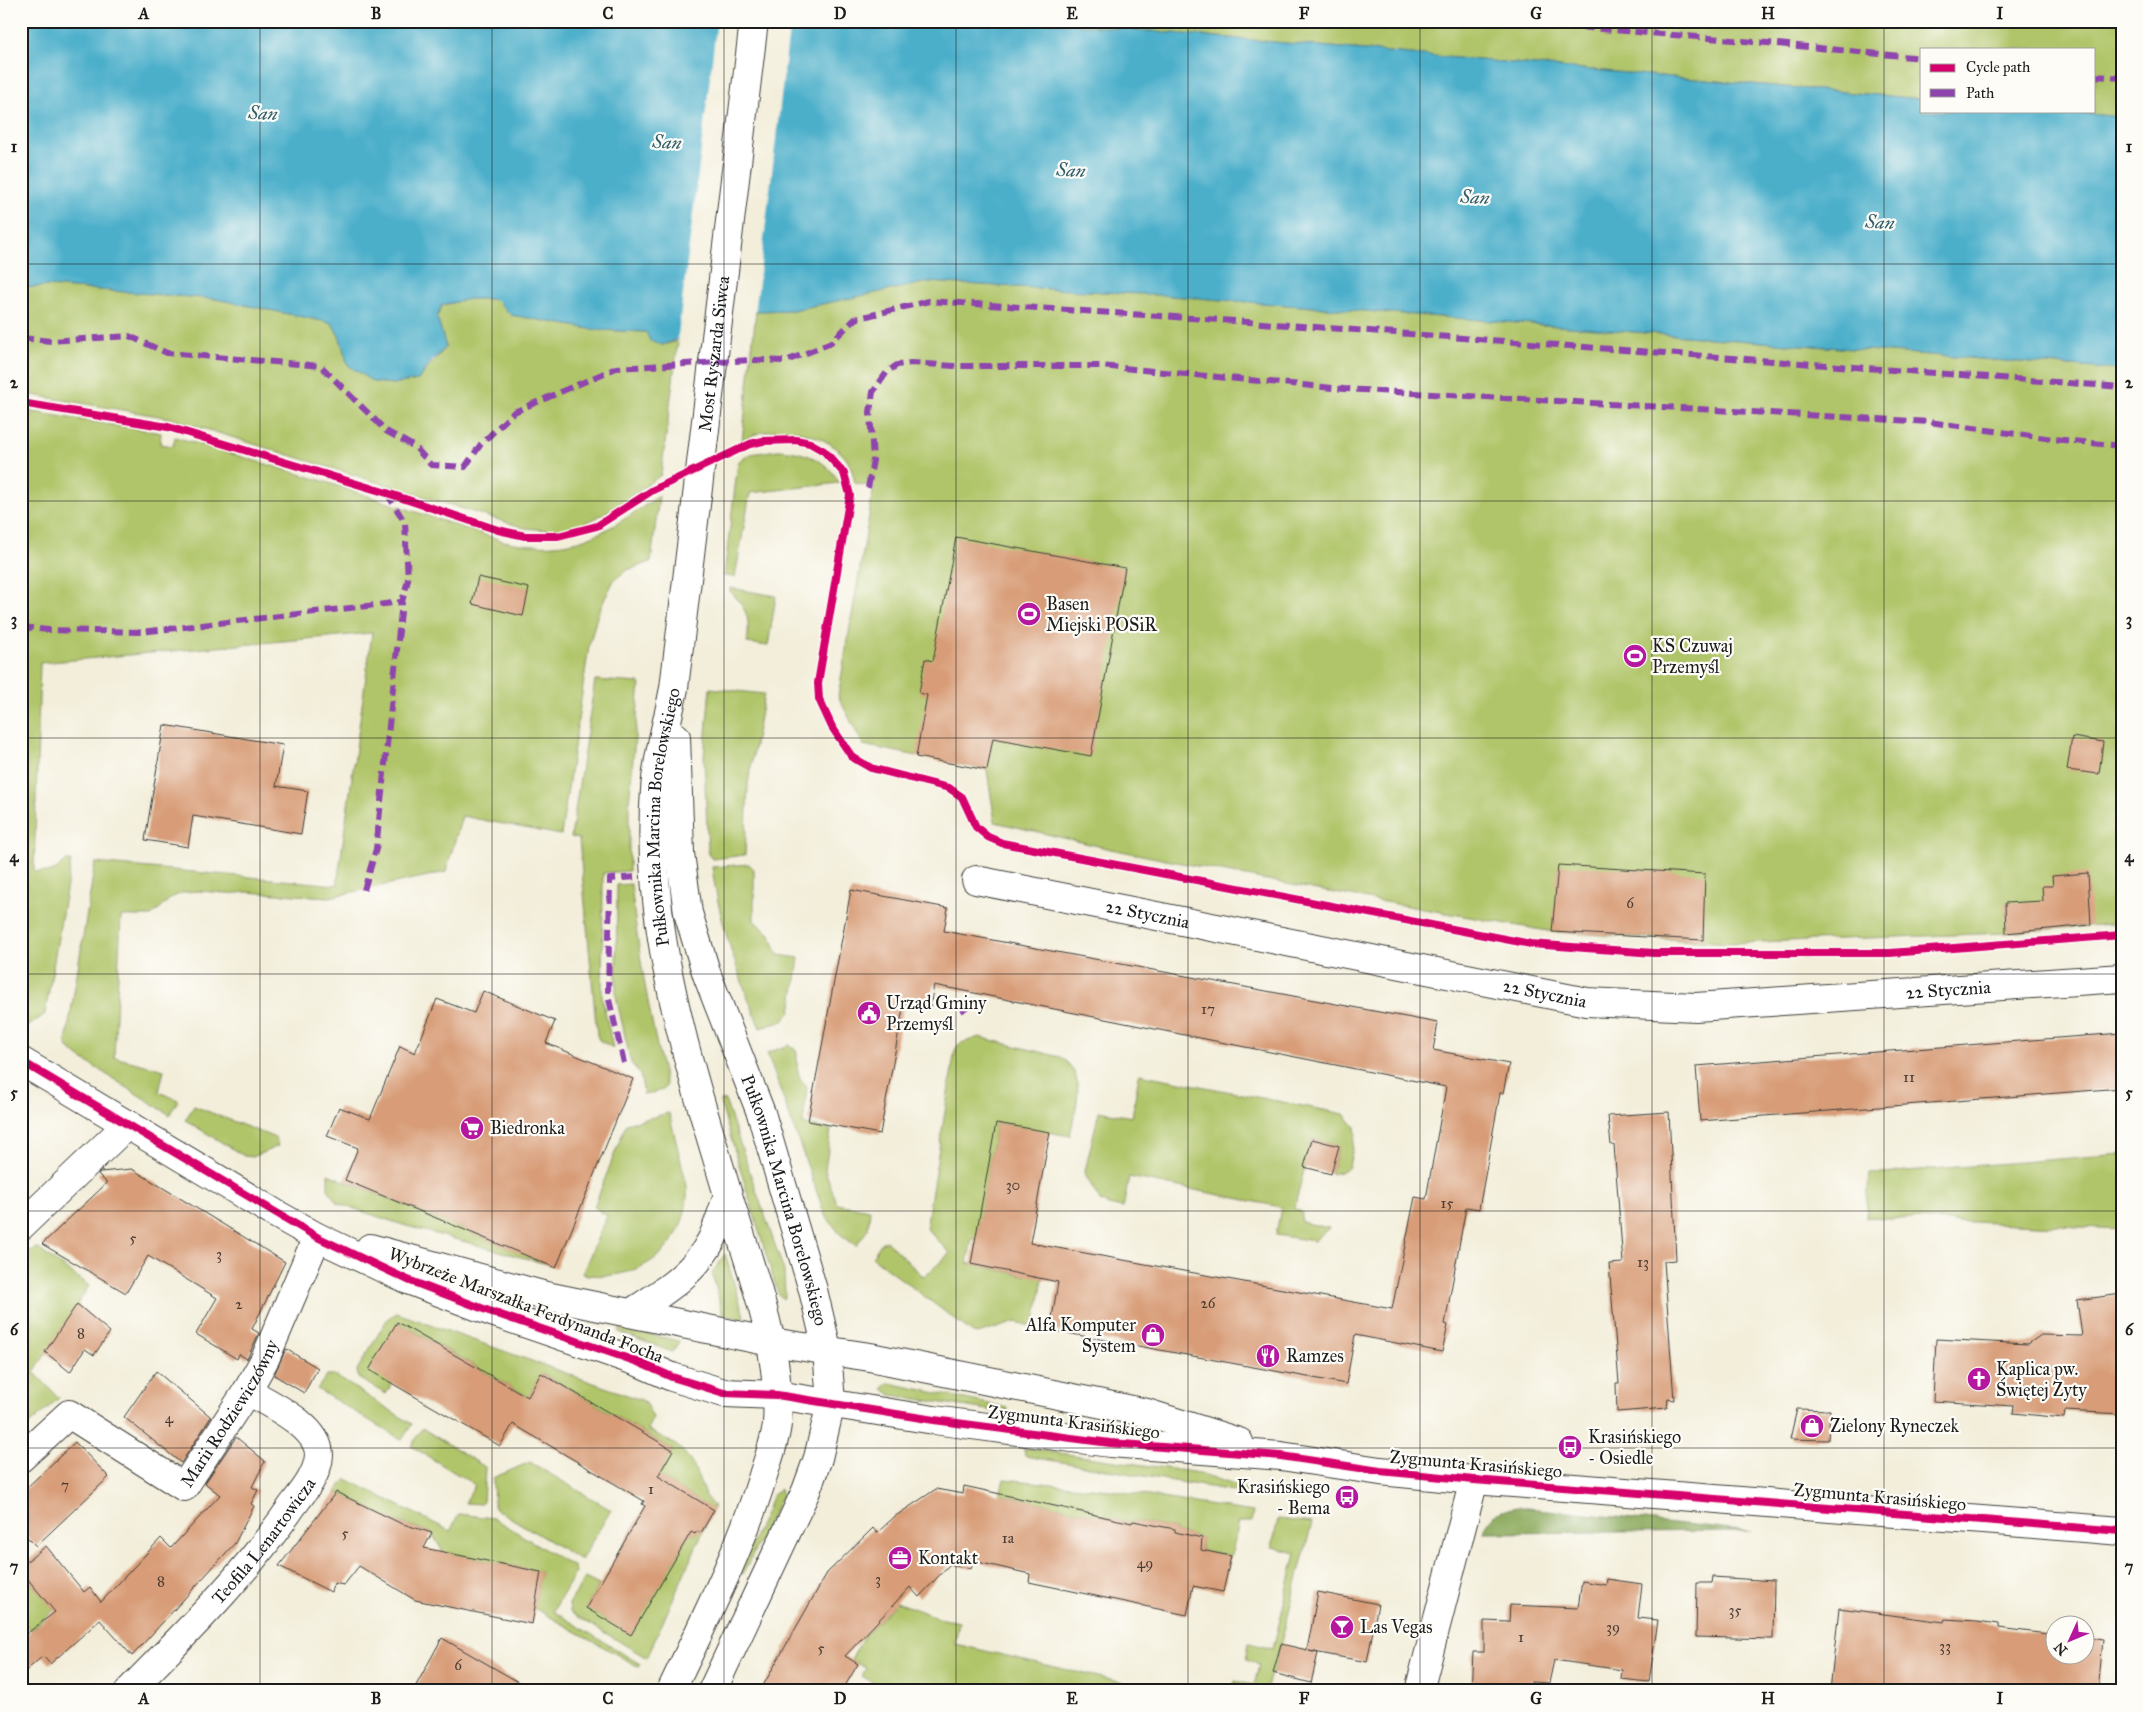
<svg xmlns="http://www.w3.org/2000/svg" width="2143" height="1712" viewBox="0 0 2143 1712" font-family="'IM FELL Great Primer',serif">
	<rect width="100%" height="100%" fill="#fdfcf7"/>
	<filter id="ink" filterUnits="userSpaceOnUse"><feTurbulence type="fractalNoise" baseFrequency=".02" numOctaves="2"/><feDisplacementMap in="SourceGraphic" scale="10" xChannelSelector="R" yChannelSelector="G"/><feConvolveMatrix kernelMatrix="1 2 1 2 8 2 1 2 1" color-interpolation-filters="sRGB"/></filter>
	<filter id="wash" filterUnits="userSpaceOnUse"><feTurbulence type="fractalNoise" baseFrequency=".0096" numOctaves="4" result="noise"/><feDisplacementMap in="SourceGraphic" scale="20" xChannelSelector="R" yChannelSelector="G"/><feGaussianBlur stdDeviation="1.12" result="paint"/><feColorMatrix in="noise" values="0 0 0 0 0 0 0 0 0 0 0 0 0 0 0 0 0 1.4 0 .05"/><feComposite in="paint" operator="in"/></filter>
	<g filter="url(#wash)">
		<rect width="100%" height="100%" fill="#f3eeda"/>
		<!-- green -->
		<path fill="#b0c569" stroke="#667042" d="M1036 21H2122V117L2056 111H2094V49H1922V99Z
			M928 282 1159 295 2122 370V923L2006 933 1731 943 1553 932 1312 889 1111 849 995 822 987 770 863 745 838 696 874 487 855 483C853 474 851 465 845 457 824 430 770 421 742 441L756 311 793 310Z
			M48 286 216 299 332 323 340 338 348 365 373 382 393 384 418 380 446 347 437 317 443 305 470 299H495L511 315 596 330 646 332 662 345 678 341 661 475C635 493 593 527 560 530 549 531 537 529 525 528L170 418 21 393V288Z
			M21 410 161 433 160 444 173 446 175 437 323 481 503 541C574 555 602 535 659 496L651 562 627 570 614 580 598 613 589 646 561 835 462 816 446 872 330 897 245 892C222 897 196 885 175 896 165 901 160 910 151 916H121L114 1057 164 1070 159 1092 178 1100 170 1115 79 1057 68 1048 66 1042 95 863 337 885 372 633 40 663 34 872H52L66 861H71L45 1014 29 1026 21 1028Z
			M778 450C802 451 828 459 839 483L750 493 735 577 724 576 738 462 751 454Z
			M730 588 776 596 768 646 747 643C750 618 748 610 730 591Z
			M595 680 640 683 629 803V871L603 873 602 997 613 1048 599 1040 597 1035 579 839 571 837Z
			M710 688 764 694 748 784 745 855 712 859 708 853 704 756Z
			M749 864 754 869V921L770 934 778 955 799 958 791 1012 783 1021 760 1028C739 976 719 923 712 867Z
			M631 884C638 955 650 1017 666 1086L663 1090 644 1095 640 1074 631 1063 616 996 617 885Z
			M979 1037 1060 1057C1089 1075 1075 1108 1070 1136L996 1123 976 1240 972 1239 967 1263 1027 1276 1048 1252 1034 1327 1016 1322 978 1334 973 1333 872 1257 882 1242 886 1241 924 1277 950 1253 926 1228 955 1050 959 1044Z
			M789 1045 797 1051C797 1066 796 1077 807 1087L803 1124 831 1130 825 1170 837 1204 870 1210 868 1229 856 1246 840 1234 825 1215 767 1053Z
			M1139 1074 1344 1114 1355 1127 1356 1133 1349 1167 1340 1172 1331 1174 1339 1146 1312 1139 1294 1209 1302 1212 1301 1222 1329 1228 1314 1241 1276 1235 1281 1207 1129 1177 1123 1208 1108 1205 1100 1201 1086 1176 1085 1171 1099 1111 1132 1117Z
			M725 1100 784 1271 785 1296 783 1299 778 1294 720 1102Z
			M194 1106 273 1137 276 1139 278 1146 253 1157 244 1156 185 1120Z
			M669 1113 687 1186C690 1247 640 1284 582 1274L607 1216 594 1207 626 1124Z
			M2122 1154V1229L1866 1217 1869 1174Z
			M328 1174 550 1265 403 1225 337 1203 328 1189Z
			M37 1248 89 1286 34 1372 59 1398 21 1432V1255Z
			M725 1254 744 1316 742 1319 723 1315 712 1273Z
			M397 1313 644 1401 653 1417 647 1430C670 1441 685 1446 696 1472 703 1486 702 1496 714 1506L647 1658 570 1612 569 1604 585 1578 599 1585 586 1608 631 1634 691 1532 695 1534 710 1508 658 1476 673 1450 542 1373 528 1397 398 1322 392 1383 386 1394 358 1378 357 1370 388 1318Z
			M620 1328 680 1341 672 1352 619 1332Z
			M327 1375H334L412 1424 402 1440 317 1389Z
			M887 1383 894 1384 1008 1408 1007 1413 891 1395 883 1389Z
			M422 1428 485 1467 483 1502 481 1504 465 1503 475 1485 411 1446Z
			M1024 1448 1200 1473 1251 1491V1494L1025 1456Z
			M530 1462 611 1510 581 1560 494 1508 493 1478Z
			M346 1479 450 1531 459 1514 493 1518 574 1567 575 1574 553 1611 640 1664 639 1667 534 1608 541 1572 443 1552 432 1533 393 1520 336 1492Z
			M1004 1479 1110 1490 1253 1512 1251 1522H1239L1231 1556 1201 1550 1202 1538 1175 1532V1529L1133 1521 1132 1523 1000 1494Z
			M780 1489 782 1495 743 1574 739 1571 774 1493Z
			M1278 1519 1312 1523 1273 1673H1271L1266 1691H1232L1235 1681 1254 1685 1259 1665 1246 1659 1249 1643 1273 1649 1296 1553 1272 1547Z
			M21 1571 54 1610 31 1630 21 1620Z
			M897 1602 939 1618 959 1622 955 1644 1159 1691H906L900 1687 896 1691H887L862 1676 866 1668 851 1660 864 1636Z"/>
		<!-- forest -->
		<path fill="#8caa5d" stroke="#54633c" d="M1518 1507 1751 1531 1484 1533C1487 1516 1502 1509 1518 1507Z"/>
		<!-- water -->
		<path fill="#4bafca" stroke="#346673" d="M21 21H1036L1922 99V111H2056L2122 117V370L1159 295 928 282 793 310 756 311 662 345 650 341 646 332 596 330 511 315 495 299H470L442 305 437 317 446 347 431 362 418 380 394 384 373 382 348 365 340 338 332 323 216 299 48 286 21 288Z"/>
		<!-- pier -->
		<path fill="#f3eeda" d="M717 21H790L755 314 677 343Z"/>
		<g id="blocks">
			<!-- building -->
			<path fill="#d89d78" d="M956 537 1125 568 1091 756 993 738 987 770 916 757 927 695 919 693 925 659 933 661Z
				M478 577 529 588 523 616 472 604Z
				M164 725 283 745 276 786 308 791 301 834 193 816 188 847 145 840Z
				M2072 737 2103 742 2099 774 2067 770Z
				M1558 865 1705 874 1703 940 1552 932Z
				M2088 873 2091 925 2006 933 2005 903 2043 901 2042 886H2053L2052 876Z
				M851 890 948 908 944 931 1438 1023 1433 1050 1509 1064 1503 1093H1500L1479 1209 1466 1207 1445 1324 1448 1325 1442 1352 1355 1335 1346 1384 1050 1330 1058 1282 971 1264 996 1123 1050 1132 1030 1243 1392 1309 1415 1197 1426 1199 1446 1087 934 985 930 1007 904 1003 880 1134 808 1121Z
				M483 991 555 1021 546 1043 633 1079 556 1268 345 1180 358 1148 327 1136 339 1107 370 1119 400 1046 415 1053 437 999 474 1013Z
				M2122 1033V1088L1700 1121 1696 1066Z
				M1669 1112 1676 1260 1664 1261 1674 1400 1668 1399 1667 1408 1617 1412 1616 1383H1619L1609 1264 1623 1263 1614 1145H1611L1608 1116Z
				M1312 1139 1339 1146 1331 1174 1304 1167Z
				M132 1169 285 1262 252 1329 259 1333 247 1359 239 1354 237 1359 196 1334 217 1298 148 1256 126 1293 42 1244 107 1183 98 1174 100 1172Z
				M2122 1294V1414L2065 1411 2064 1418 2013 1413 2014 1406 1933 1401 1936 1339 2028 1344 2041 1335 2082 1336 2077 1300Z
				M77 1304 110 1332 94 1355 85 1349 70 1372 45 1352Z
				M397 1322 528 1397 541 1373 673 1450 658 1476 714 1510 701 1533 697 1531 695 1534 691 1532 631 1635 586 1608 645 1506 642 1504 644 1501 513 1424 500 1446 369 1370Z
				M286 1349 318 1368 304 1393 274 1375Z
				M156 1371 211 1417 181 1463 124 1417Z
				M1797 1409 1830 1410 1828 1440 1790 1439Z
				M236 1437 265 1461 252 1487 258 1490 251 1504 254 1506 235 1543 132 1656 100 1620 50 1664 43 1656 21 1675V1638L55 1612 21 1571V1566L46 1546 84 1592 90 1587 101 1602 161 1538 171 1548 220 1495 205 1483Z
				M75 1442 109 1477 36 1546 21 1531V1493Z
				M964 1486 1132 1523 1133 1521 1175 1529V1532L1202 1538 1201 1550 1231 1556 1223 1592 1193 1586 1187 1615 1029 1582 1030 1574 973 1561 971 1569 950 1564 919 1597 910 1587 845 1656 858 1664 842 1691H760L827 1573 873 1528 877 1533 894 1517 936 1489 963 1494Z
				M336 1492 400 1523 432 1533 424 1548 541 1572 532 1624 415 1600 359 1566 344 1585 334 1583 331 1592 279 1566Z
				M1713 1577 1774 1581 1773 1639 1696 1637 1697 1583H1712Z
				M1607 1579 1642 1584 1638 1618 1658 1620 1649 1682 1621 1679 1622 1670 1554 1660 1549 1683 1531 1682V1691H1471L1473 1652H1484V1621L1509 1622 1510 1605 1578 1608 1582 1581 1606 1585Z
				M1318 1592 1378 1604 1367 1662 1309 1651 1318 1653 1311 1683 1273 1673 1281 1644 1307 1650Z
				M1839 1608 1944 1622 1945 1619 1977 1621 1999 1624V1628L2056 1635V1654H2086V1638L2103 1640 2098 1691H1830Z
				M442 1638 534 1691H413Z"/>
		</g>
	</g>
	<g filter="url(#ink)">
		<use href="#blocks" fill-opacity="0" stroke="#3c3c38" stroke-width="1"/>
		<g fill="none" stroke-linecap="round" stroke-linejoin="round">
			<!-- street casing -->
			<g stroke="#3c3c38" stroke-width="30">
				<g id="street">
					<path id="s1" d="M976 880 1587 1002 1696 1007 2122 978"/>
					<path d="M21 1061 276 1214 317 1237 408 1280 489 1311 638 1362 672 1377 724 1393 777 1395"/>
					<path d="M21 1226 128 1124"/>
					<path d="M370 1248 546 1296 771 1342"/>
					<path id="s2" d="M21 1458 69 1414 184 1487 247 1391 265 1359 317 1237"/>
					<path id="s3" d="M129 1691C188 1631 246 1574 293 1505 304 1491 318 1474 319 1455 319 1426 268 1403 247 1391"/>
					<path d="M1419 1691 1474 1480"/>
				</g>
			</g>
			<!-- secondary casing -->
			<g stroke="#3c3c38" stroke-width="30">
				<g id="secondary">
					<path id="s4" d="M676 737 680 853 688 913 707 975 761 1113 813 1290 827 1349 831 1403 818 1458 806 1491 712 1691"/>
					<path d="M631 1313C662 1293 695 1273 712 1239 718 1225 723 1210 728 1195"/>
					<path d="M771 1342 870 1357 1147 1413 1239 1442"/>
					<path d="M777 1395 934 1420 1110 1443 1281 1456 1380 1471 1474 1480 2122 1531"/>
					<path id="s5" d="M671 1691C704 1621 739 1553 762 1479 767 1462 775 1442 777 1424 782 1345 750 1269 728 1195 689 1064 644 929 655 790 657 756 668 721 674 688L754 21"/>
				</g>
			</g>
			<!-- street -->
			<use href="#street" stroke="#fff" stroke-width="28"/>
			<!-- secondary -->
			<use href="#secondary" stroke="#fff" stroke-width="28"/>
			<!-- quiet -->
			<path stroke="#8e44ad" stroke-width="6" stroke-dasharray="12 6" stroke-linecap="butt" d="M1509 21 1767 43 1922 58
				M2094 76 2122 78
				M21 338 51 341 129 336 167 353 321 366 386 431 415 447 431 465 465 467 481 444 514 412 616 368 753 360 786 361 829 344 855 319 929 301 1221 320 2122 387
				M868 488 873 460 870 412 873 392 887 372 897 365 911 363 954 366H1101L1344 389 1929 422 2053 439 2122 446
				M21 627 48 630 141 632 402 602 408 580 405 523 387 493
				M364 890 376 849 402 602
				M961 1011 974 1001
				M624 1063 608 995 610 879 637 877"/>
			<!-- cycleway casing -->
			<g stroke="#fdfcf7" stroke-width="11">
				<path id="cycleway" d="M21 403 168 427 387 493 498 530 525 536H558L597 526 653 490 750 444 763 441 796 440 810 443 824 451 844 473 850 495 818 683 819 699 832 727 852 757 871 768 949 788 962 797 976 827 988 837 1002 843 1531 944 1654 953H1890L2122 935
					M21 1061 317 1237 408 1280 489 1311 638 1362 672 1377 724 1393 777 1395 934 1420 1110 1443 1281 1456 1380 1471 1474 1480 2122 1531"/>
			</g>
			<!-- cycleway -->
			<use href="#cycleway" stroke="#d6006c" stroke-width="8"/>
		</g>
	</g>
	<!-- grid -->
	<path fill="none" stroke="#1c1c1c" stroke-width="1" stroke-opacity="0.55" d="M260 21V1691M492 21V1691M724 21V1691M956 21V1691M1188 21V1691M1420 21V1691M1652 21V1691M1884 21V1691M21 264H2122M21 501H2122M21 738H2122M21 974H2122M21 1211H2122M21 1448H2122"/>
	<!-- icons -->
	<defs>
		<g id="stadium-disc" transform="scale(1.25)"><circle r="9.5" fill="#b5179e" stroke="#fdfcf7"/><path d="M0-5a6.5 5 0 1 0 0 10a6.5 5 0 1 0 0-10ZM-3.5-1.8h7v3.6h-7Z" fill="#fff"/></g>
		<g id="civic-disc" transform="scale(1.25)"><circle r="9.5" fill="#b5179e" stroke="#fdfcf7"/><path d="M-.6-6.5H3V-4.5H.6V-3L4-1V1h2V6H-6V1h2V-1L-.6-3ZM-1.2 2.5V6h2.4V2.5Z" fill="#fff"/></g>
		<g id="supermarket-disc" transform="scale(1.25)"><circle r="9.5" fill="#b5179e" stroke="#fdfcf7"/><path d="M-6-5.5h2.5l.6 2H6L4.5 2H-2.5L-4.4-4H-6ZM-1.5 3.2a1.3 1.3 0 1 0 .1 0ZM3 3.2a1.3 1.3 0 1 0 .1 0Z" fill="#fff"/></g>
		<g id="shop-disc" transform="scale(1.25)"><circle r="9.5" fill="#b5179e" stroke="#fdfcf7"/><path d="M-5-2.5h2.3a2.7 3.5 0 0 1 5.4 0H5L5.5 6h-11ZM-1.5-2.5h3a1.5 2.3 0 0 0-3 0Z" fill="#fff"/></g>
		<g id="restaurant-disc" transform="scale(1.25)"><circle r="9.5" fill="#b5179e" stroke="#fdfcf7"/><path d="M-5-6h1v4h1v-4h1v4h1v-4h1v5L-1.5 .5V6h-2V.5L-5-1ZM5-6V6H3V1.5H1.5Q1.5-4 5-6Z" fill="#fff"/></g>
		<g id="church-disc" transform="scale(1.25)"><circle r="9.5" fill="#b5179e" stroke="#fdfcf7"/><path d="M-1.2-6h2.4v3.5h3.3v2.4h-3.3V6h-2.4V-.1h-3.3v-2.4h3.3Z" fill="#fff"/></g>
		<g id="bus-disc" transform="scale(1.25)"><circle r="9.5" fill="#b5179e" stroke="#fdfcf7"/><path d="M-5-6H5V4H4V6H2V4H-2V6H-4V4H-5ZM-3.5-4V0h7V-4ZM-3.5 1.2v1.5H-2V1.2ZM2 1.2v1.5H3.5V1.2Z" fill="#fff"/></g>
		<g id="office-disc" transform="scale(1.25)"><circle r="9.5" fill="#b5179e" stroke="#fdfcf7"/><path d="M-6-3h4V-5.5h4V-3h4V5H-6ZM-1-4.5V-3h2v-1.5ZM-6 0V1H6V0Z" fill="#fff"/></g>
		<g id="bar-disc" transform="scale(1.25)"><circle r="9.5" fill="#b5179e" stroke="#fdfcf7"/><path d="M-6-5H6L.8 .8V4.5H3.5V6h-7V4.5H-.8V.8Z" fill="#fff"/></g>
	</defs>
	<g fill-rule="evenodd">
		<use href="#stadium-disc" x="1029" y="614"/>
		<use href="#stadium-disc" x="1635" y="656"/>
		<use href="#civic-disc" x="869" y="1013"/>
		<use href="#supermarket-disc" x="472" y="1128"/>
		<use href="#shop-disc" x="1153" y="1335"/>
		<use href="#restaurant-disc" x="1268" y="1356"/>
		<use href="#church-disc" x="1979" y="1379"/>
		<use href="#shop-disc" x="1812" y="1426"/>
		<use href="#bus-disc" x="1570" y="1447"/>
		<use href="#bus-disc" x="1347" y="1497"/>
		<use href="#office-disc" x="900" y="1558"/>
		<use href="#bar-disc" x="1342" y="1627"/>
	</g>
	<g text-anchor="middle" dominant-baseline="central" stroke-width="4.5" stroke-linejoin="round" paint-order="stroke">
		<!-- number labels -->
		<g font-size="15" fill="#4b3c33">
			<text x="1630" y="903">6</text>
			<text x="1208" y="1009">17</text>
			<text x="1909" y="1077">11</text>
			<text x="1013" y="1185">30</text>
			<text x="1447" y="1203">15</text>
			<text x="133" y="1238">5</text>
			<text x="219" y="1254">3</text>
			<text x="1643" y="1262">13</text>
			<text x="1208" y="1303">26</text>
			<text x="239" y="1304">2</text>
			<text x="81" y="1333">8</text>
			<text x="169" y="1418">4</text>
			<text x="65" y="1485">7</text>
			<text x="651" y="1489">1</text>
			<text x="345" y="1533">5</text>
			<text x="1008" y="1538">1a</text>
			<text x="1145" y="1563">49</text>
			<text x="878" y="1579">3</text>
			<text x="161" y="1581">8</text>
			<text x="1735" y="1610">35</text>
			<text x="1613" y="1627">39</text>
			<text x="1521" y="1637">1</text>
			<text x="1945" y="1646">33</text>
			<text x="821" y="1648">5</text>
			<text x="458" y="1665">6</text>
		</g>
		<!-- street labels -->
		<g font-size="18" fill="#1c1c1c" stroke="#fdfcf7">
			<text stroke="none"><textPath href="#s5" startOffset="1378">Most Ryszarda Siwca</textPath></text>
			<text stroke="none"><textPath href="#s5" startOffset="911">Pułkownika Marcina Borelowskiego</textPath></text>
			<text stroke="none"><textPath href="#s1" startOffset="175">22 Stycznia</textPath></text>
			<text stroke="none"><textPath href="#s1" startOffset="985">22 Stycznia</textPath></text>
			<text stroke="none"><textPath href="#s1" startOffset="580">22 Stycznia</textPath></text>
			<text stroke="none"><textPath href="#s4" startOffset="480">Pułkownika Marcina Borelowskiego</textPath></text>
			<text transform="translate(526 1305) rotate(21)">Wybrzeże Marszałka Ferdynanda Focha</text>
			<text stroke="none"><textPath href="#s2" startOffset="288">Marii Rodziewiczówny</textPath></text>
			<text transform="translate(1074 1422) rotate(7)">Zygmunta Krasińskiego</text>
			<text transform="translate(1476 1464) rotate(5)">Zygmunta Krasińskiego</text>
			<text transform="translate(1880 1497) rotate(5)">Zygmunta Krasińskiego</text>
			<text stroke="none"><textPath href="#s3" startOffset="202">Teofila Lenartowicza</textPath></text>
		</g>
		<!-- poi labels -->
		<g font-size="18" fill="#1c1c1c" stroke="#fdfcf7" text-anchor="start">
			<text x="1046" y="604">Basen<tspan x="1046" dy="21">Miejski POSiR</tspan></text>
			<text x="1652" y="646">KS Czuwaj<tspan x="1652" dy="21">Przemyśl</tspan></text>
			<text x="886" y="1003">Urząd Gminy<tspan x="886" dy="21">Przemyśl</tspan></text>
			<text x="490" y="1128">Biedronka</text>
			<text x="1136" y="1325" text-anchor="end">Alfa Komputer<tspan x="1136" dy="21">System</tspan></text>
			<text x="1286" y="1356">Ramzes</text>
			<text x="1996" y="1369">Kaplica pw.<tspan x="1996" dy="21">Świętej Zyty</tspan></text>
			<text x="1830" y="1426">Zielony Ryneczek</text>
			<text x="1588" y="1437">Krasińskiego<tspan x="1588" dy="21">- Osiedle</tspan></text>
			<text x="1330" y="1487" text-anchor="end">Krasińskiego<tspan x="1330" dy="21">- Bema</tspan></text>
			<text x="918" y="1558">Kontakt</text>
			<text x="1360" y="1627">Las Vegas</text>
		</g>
		<!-- water labels -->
		<g font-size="19" font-style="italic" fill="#315e6a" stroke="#fdfcf7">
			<text transform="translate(263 113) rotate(4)">San</text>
			<text transform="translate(667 142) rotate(4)">San</text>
			<text transform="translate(1071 170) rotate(4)">San</text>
			<text transform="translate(1475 197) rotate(4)">San</text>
			<text transform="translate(1880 222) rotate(4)">San</text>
		</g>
	</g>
	<!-- margin -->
	<rect width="2143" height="1712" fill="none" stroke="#fdfcf7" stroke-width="55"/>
	<!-- legend -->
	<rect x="1920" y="48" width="175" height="65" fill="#fdfcf7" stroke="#a3a29f"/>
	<rect x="1930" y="64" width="25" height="8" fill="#d6006c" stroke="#a3a29f"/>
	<text x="1966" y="72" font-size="15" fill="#1c1c1c">Cycle path</text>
	<rect x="1930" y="89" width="25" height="8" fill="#8e44ad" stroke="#a3a29f"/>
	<text x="1966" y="98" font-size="15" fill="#1c1c1c">Path</text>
	<!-- north arrow -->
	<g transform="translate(2070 1640) rotate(226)"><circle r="24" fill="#fdfcf7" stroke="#a3a29f"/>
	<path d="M0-4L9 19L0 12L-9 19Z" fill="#b5179e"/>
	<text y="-8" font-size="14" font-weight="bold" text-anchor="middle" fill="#1c1c1c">N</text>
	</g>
	<rect x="28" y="28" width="2088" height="1656" fill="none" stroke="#1c1c1c" stroke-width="2"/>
	<g font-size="16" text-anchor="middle" font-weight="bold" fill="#1c1c1c">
		<text x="144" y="19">A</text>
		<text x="376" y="19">B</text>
		<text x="608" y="19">C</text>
		<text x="840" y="19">D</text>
		<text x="1072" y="19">E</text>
		<text x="1304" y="19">F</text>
		<text x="1536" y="19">G</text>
		<text x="1768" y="19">H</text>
		<text x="2000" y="19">I</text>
		<text x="14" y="152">1</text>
		<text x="2129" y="152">1</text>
		<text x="14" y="388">2</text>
		<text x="2129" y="388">2</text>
		<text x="14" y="625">3</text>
		<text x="2129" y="625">3</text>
		<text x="14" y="862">4</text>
		<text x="2129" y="862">4</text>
		<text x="14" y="1098">5</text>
		<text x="2129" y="1098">5</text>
		<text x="14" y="1335">6</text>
		<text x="2129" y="1335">6</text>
		<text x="14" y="1572">7</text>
		<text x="2129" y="1572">7</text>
		<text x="144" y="1704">A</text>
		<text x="376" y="1704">B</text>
		<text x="608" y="1704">C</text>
		<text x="840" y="1704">D</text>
		<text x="1072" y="1704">E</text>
		<text x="1304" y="1704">F</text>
		<text x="1536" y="1704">G</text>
		<text x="1768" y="1704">H</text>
		<text x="2000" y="1704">I</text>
	</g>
</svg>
